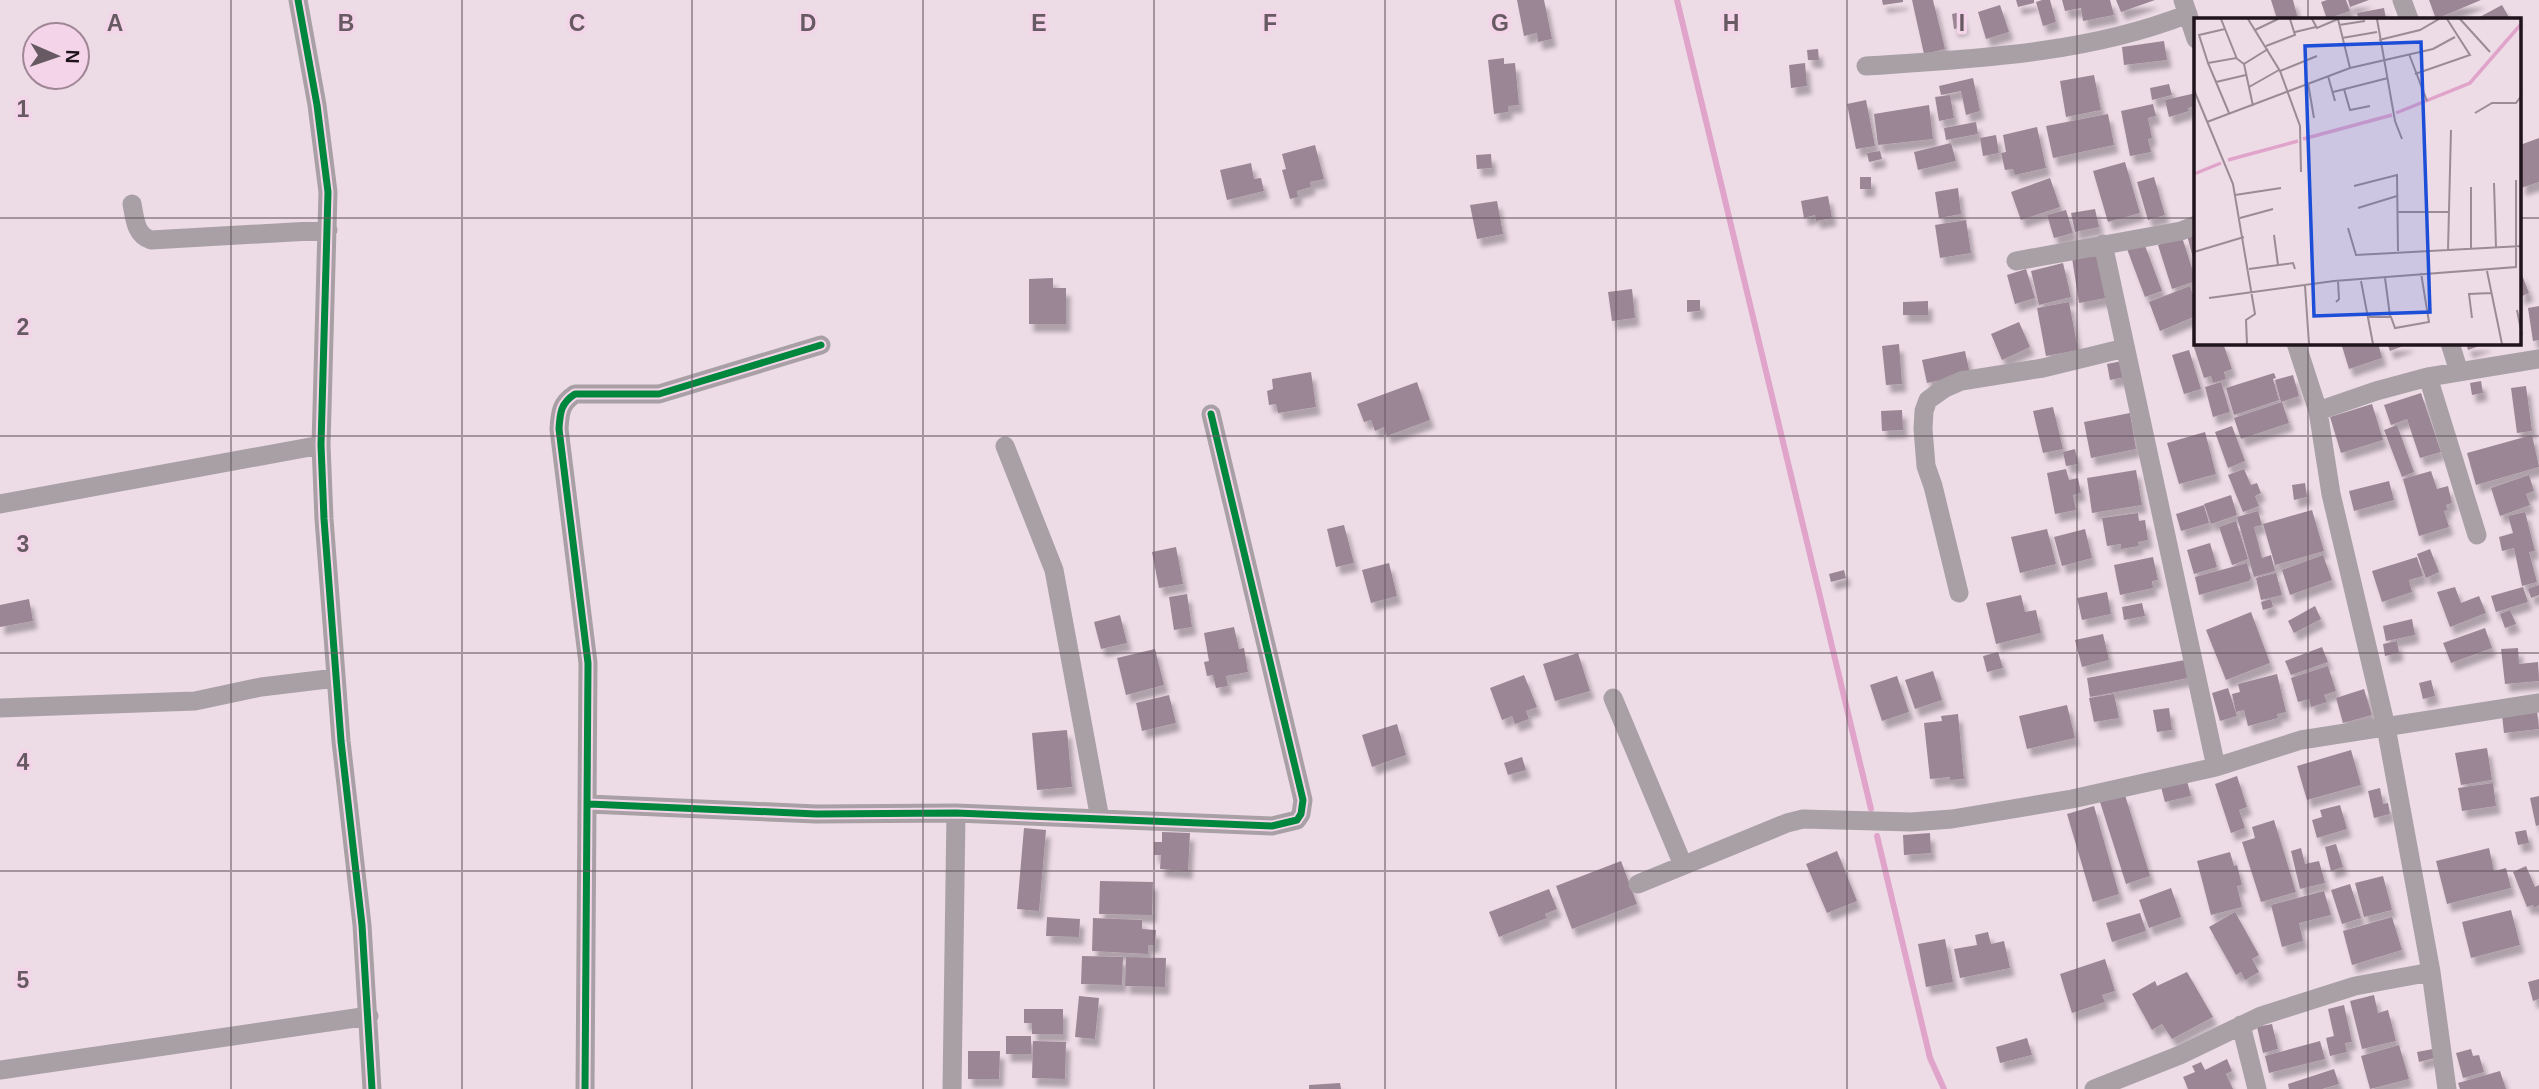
<svg xmlns="http://www.w3.org/2000/svg" width="2539" height="1089" viewBox="0 0 2539 1089" font-family="Arial,sans-serif">
	<defs>
		<filter id="shadow"><feDropShadow dx="4.5" dy="8" stdDeviation="2" flood-color="#0004"/></filter>
	</defs>
	<rect width="100%" height="100%" fill="#eddbe6"/>
	<g fill="none" stroke-linecap="round" stroke-linejoin="round">
		<!-- stream -->
		<path stroke="#e0a4cb" stroke-width="6" d="M1677 0 1871 809
			M1877 836 1930 1058 1944 1089"/>
	</g>
	<!-- building -->
	<path fill="#9b8695" filter="url(#shadow)" d="M1517 0H1544L1552 39 1538 42 1537 33 1524 36Z
		M1882 0H1903V2L1883 5Z
		M1912 0H1933L1945 49 1924 54Z
		M2016 0H2034V3L2018 7Z
		M2042 0H2050L2056 22 2043 26 2036 2Z
		M2062 0H2110L2114 15 2083 21 2081 8 2065 11Z
		M2116 0H2155L2121 12Z
		M2271 0H2293L2298 19H2277Z
		M2327 0H2346L2350 11 2327 19 2321 2Z
		M2348 0H2369L2350 7Z
		M2429 0H2481L2436 19Z
		M2000 5 2009 32 1986 39 1978 12Z
		M2502 5 2510 19H2476Z
		M2384 8 2386 19H2358L2357 13Z
		M1961 12 1964 27 1954 29 1952 14Z
		M2164 41 2167 60 2124 65 2122 47Z
		M1818 49 1819 60H1808L1807 50Z
		M1504 58V64L1515 63 1519 105 1508 106V112L1494 114 1488 60Z
		M1805 63 1807 86 1791 88 1789 65Z
		M2094 75 2101 110 2066 117 2060 81Z
		M1973 78 1980 111 1966 115 1961 91 1941 95 1939 86Z
		M2169 84 2172 95 2152 100 2150 88Z
		M2196 93V106L2188 108 2189 111 2169 117 2165 100Z
		M1950 95 1954 118 1939 121 1935 97Z
		M1866 100 1875 146 1856 149 1847 104Z
		M2153 104 2156 116 2148 118 2152 138 2148 139 2151 152 2130 156 2121 111Z
		M1929 105 1933 139 1878 145 1874 114Z
		M2108 114 2114 145 2053 158 2046 126Z
		M1976 122 1978 134 1946 140 1944 128Z
		M2037 127 2046 168 2015 175 2013 169 2005 170 2001 153 2006 152 2003 135Z
		M1996 135 1999 153 1983 156 1980 138Z
		M2539 138V182L2521 188 2520 145Z
		M1951 143 1956 161 1918 170 1914 152Z
		M1315 145 1324 179 1310 182 1311 187 1297 191 1298 197 1290 199 1282 170 1286 169 1282 154Z
		M1880 151 1882 159 1869 162 1867 153Z
		M1491 154 1492 168 1477 169 1476 155Z
		M2125 162 2140 213 2108 222 2093 171Z
		M1251 163 1254 179 1261 178 1264 191 1227 200 1220 170Z
		M1860 177H1871V189H1860Z
		M2154 177 2165 215 2148 220 2137 182Z
		M2050 178 2060 207 2021 220 2011 192Z
		M1958 188 1961 214 1939 218 1935 192Z
		M1828 196 1832 218 1816 221 1815 215 1804 218 1801 201Z
		M1497 201 1503 234 1477 239 1470 205Z
		M2095 209 2099 227 2075 232 2071 213Z
		M2066 210 2073 233 2054 238 2047 215Z
		M1966 220 1971 253 1940 258 1935 225Z
		M2196 233V266H2195L2187 235Z
		M2182 237 2196 281 2172 289 2158 245Z
		M2144 243 2162 291 2145 297 2127 249Z
		M2098 253 2106 298 2079 303 2072 258Z
		M2063 263 2071 297 2039 305 2031 271Z
		M2026 269 2035 298 2015 304 2007 275Z
		M2520 270 2529 293 2520 297Z
		M1053 278V288H1066V324H1029V279Z
		M2190 286 2196 303V316L2160 331 2149 302Z
		M1632 289 1635 318 1612 321 1608 292Z
		M1687 300H1700V311L1687 312Z
		M1928 301V315H1903V302Z
		M2069 302 2078 350 2046 356 2037 308Z
		M2539 306V340L2533 341 2528 308Z
		M2019 322 2030 347 2002 360 1991 334Z
		M2196 343H2223L2232 369 2224 372 2226 379 2213 383 2211 376 2204 378 2193 344Z
		M2341 343H2378L2382 358 2349 369Z
		M2387 343H2411L2390 351Z
		M2466 343H2488L2468 350Z
		M1899 344 1902 384 1886 385 1882 346Z
		M2189 350 2201 389 2184 394 2172 355Z
		M1965 351 1970 374 1927 383 1922 360Z
		M2122 361 2125 377 2110 380 2107 364Z
		M1311 372 1316 407 1278 413 1276 404 1269 405 1267 391 1273 389 1272 379Z
		M2274 373 2276 378 2273 379 2279 400 2234 415 2226 388Z
		M2293 375 2299 396 2281 402 2275 380Z
		M2481 381 2483 393 2472 395 2470 383Z
		M1417 382 1430 420 1387 436 1384 427 1375 431 1371 420 1364 422 1357 404Z
		M2221 382 2230 412 2213 417 2205 387Z
		M2526 386 2532 431 2517 433 2511 388Z
		M2421 393 2441 452 2420 458 2407 419 2391 425 2384 405Z
		M2282 402 2289 423 2241 439 2234 418Z
		M2372 404 2383 440 2341 453 2330 417Z
		M2053 407 2063 449 2043 453 2033 411Z
		M1902 410 1903 430 1882 431 1881 411Z
		M2130 413 2136 449 2091 458 2084 422Z
		M2397 425 2414 472 2402 477 2384 430Z
		M2232 426 2245 461 2228 468 2215 432Z
		M2205 432 2216 474 2179 484 2167 443Z
		M2532 435 2539 467 2476 485 2467 453Z
		M2075 449 2078 464 2066 466 2063 452Z
		M2066 469 2069 480 2078 478 2081 493 2073 495 2076 510 2055 514 2047 473Z
		M2244 469 2251 485 2257 483 2261 493 2255 496 2259 506 2243 512 2228 475Z
		M2136 470 2142 505 2092 513 2087 478Z
		M2431 471 2437 489 2448 486 2452 503 2446 505 2448 510 2444 511 2449 527 2419 536 2403 479Z
		M2529 475 2534 491 2526 494 2530 505 2500 516 2491 488Z
		M2389 481 2394 500 2354 511 2349 491Z
		M2305 483 2307 497 2294 500 2292 485Z
		M2231 495 2237 515 2211 524 2204 504Z
		M2204 505 2209 523 2181 531 2176 514Z
		M2312 510 2324 551 2275 565 2263 524Z
		M2258 511 2262 525 2254 527 2262 558 2271 555 2275 571 2254 577 2237 517Z
		M2525 512 2535 551 2529 552 2537 582 2522 586 2514 548 2502 551 2499 537 2513 533 2508 516Z
		M2138 513 2139 521 2145 520 2148 540 2138 542 2139 546 2121 549V544L2107 546 2102 518Z
		M2236 521 2248 559 2232 565 2219 527Z
		M1344 525 1354 563 1336 567 1327 529Z
		M2047 529 2056 564 2020 573 2011 537Z
		M2085 529 2092 558 2062 566 2054 537Z
		M2210 543 2217 567 2194 574 2187 550Z
		M1176 547 1183 584 1159 588 1152 552Z
		M2430 549 2439 572 2426 578 2417 554Z
		M2323 555 2332 580 2290 595 2282 570Z
		M2153 557 2158 580 2152 581 2153 588 2120 595 2114 565Z
		M2417 557 2423 576 2409 580 2412 592 2382 602 2372 571Z
		M1389 563 1397 596 1371 603 1362 570Z
		M2247 563 2251 578 2249 581 2199 595 2195 577Z
		M1844 570 1846 578 1831 582 1829 574Z
		M2276 573 2282 595 2261 600 2256 578Z
		M2539 585V595L2531 598 2528 589Z
		M2455 587 2461 603 2479 596 2486 613 2450 627 2437 592Z
		M2523 587 2528 602 2496 612 2491 596Z
		M2107 592 2111 614 2082 620 2077 598Z
		M1187 594 1192 627 1174 630 1169 597Z
		M2021 595 2025 612 2036 610 2041 633 1996 644 1986 603Z
		M29 599 33 621 0 627V605Z
		M2271 599 2273 607 2263 610 2261 602Z
		M2142 603 2145 616 2124 620 2122 607Z
		M2315 606 2321 619 2294 633 2288 621Z
		M2510 610 2516 624 2505 628 2500 614Z
		M2251 612 2270 663 2226 680 2206 630Z
		M1120 615 1127 643 1101 649 1094 622Z
		M2412 619 2415 635 2386 641 2383 626Z
		M1234 627 1239 649 1244 648 1248 672 1226 676 1228 686 1216 688 1213 675 1207 676 1204 662 1209 661 1204 633Z
		M2485 628 2492 648 2451 663 2443 643Z
		M2103 634 2109 660 2082 667 2075 640Z
		M2397 641 2399 653 2385 656 2383 644Z
		M2322 647 2328 662 2291 675 2285 661Z
		M2518 648 2519 664 2538 662 2539 681 2505 684 2501 649Z
		M1155 649 1164 685 1126 695 1117 658Z
		M1998 652 2003 668 1987 672 1983 656Z
		M1578 653 1590 691 1555 701 1543 664Z
		M2185 660 2188 678 2090 697 2087 678Z
		M2328 666 2336 691 2324 695 2327 702 2311 707 2309 699 2298 702 2291 678Z
		M1933 671 1942 700 1915 709 1905 680Z
		M2277 674 2286 712 2277 714 2278 718 2248 726 2244 710 2236 712 2232 694 2240 692 2238 684Z
		M1524 675 1537 707 1526 711 1529 719 1515 724 1512 716 1502 720 1490 688Z
		M1897 676 1909 712 1882 721 1870 685Z
		M2431 680 2435 696 2423 699 2419 683Z
		M2228 688 2237 716 2220 721 2212 693Z
		M2364 689 2372 715 2343 723 2336 698Z
		M2114 694 2119 718 2094 722 2089 698Z
		M1169 695 1176 723 1142 731 1136 703Z
		M2067 705 2075 738 2027 749 2019 716Z
		M2169 708 2172 730 2157 732 2153 710Z
		M2537 711 2539 729 2504 733 2502 715Z
		M1958 714 1964 779 1950 780V777L1930 779 1924 723 1942 721 1941 716Z
		M1397 724 1406 755 1372 767 1362 735Z
		M1067 730 1072 787 1037 790 1032 733Z
		M2487 748 2492 780 2461 785 2455 753Z
		M2351 750 2361 785 2307 800 2297 766Z
		M1522 757 1526 770 1508 775 1504 763Z
		M2237 776 2247 807 2239 810 2245 828 2231 833 2215 784Z
		M2187 781 2191 796 2165 802 2161 787Z
		M2493 783 2496 806 2462 811 2458 788Z
		M2380 788 2383 804 2388 803 2390 814 2374 818 2368 791Z
		M2125 795 2150 876 2126 884 2100 802Z
		M2539 796V825L2536 826 2530 798Z
		M2340 805 2347 829 2317 838 2312 820 2322 817 2320 810Z
		M2094 806 2119 894 2093 902 2067 814Z
		M2274 820 2296 892 2261 902 2242 842 2255 838 2252 827Z
		M1024 828 1046 830 1039 911 1017 909Z
		M2526 830 2529 843 2518 845 2515 832Z
		M1162 832 1190 833 1188 871 1160 869 1161 855H1154V842H1162Z
		M1930 833 1931 853 1904 855 1903 835Z
		M2336 844 2343 867 2331 871 2325 847Z
		M2301 848 2305 864 2319 861 2325 883 2300 889 2291 851Z
		M2489 848 2494 871 2506 868 2511 888 2447 904 2436 861Z
		M1837 851 1857 901 1827 913 1806 864Z
		M2230 852 2234 866 2237 865 2242 885 2237 886 2242 907 2211 915 2197 861Z
		M1621 861 1637 904 1572 929 1556 886Z
		M2526 866 2535 887 2539 885V905L2534 908 2533 905 2527 907 2513 872Z
		M2383 876 2392 910 2364 917 2355 883Z
		M1100 881 1153 882 1152 915 1099 914Z
		M2350 884 2361 918 2342 924 2331 890Z
		M2171 888 2181 917 2149 928 2139 900Z
		M1549 889 1557 909 1545 914 1547 918 1499 937 1489 912Z
		M2324 891 2331 915 2299 923 2303 941 2282 947 2271 905Z
		M2511 910 2520 945 2471 958 2462 922Z
		M2235 912 2259 955 2252 959 2259 972 2245 980 2241 972 2236 975 2209 927Z
		M2140 913 2146 931 2112 942 2106 923Z
		M1047 917 1080 919 1079 937 1046 936Z
		M2392 917 2402 950 2352 965 2343 931Z
		M1093 918 1142 920V929L1156 930 1155 945H1148V954L1092 951Z
		M1988 932 1991 944 2004 941 2010 968 1960 978 1954 949 1977 945 1975 935Z
		M1945 939 1953 982 1926 987 1918 944Z
		M1082 956 1123 957 1122 985 1081 984Z
		M1126 957 1166 958 1165 987 1125 986Z
		M2105 959 2115 991 2102 995 2105 1002 2072 1013 2060 974Z
		M2187 972 2213 1017 2172 1039 2162 1024 2152 1030 2132 994 2155 981 2157 986Z
		M2539 979V999L2533 1001 2528 982Z
		M2374 995 2378 1013 2388 1010 2396 1041 2362 1049 2350 1001Z
		M1079 996 1099 998 1095 1039 1075 1037Z
		M2344 1005 2352 1042 2345 1043 2347 1052 2330 1056 2326 1038 2334 1036 2328 1009Z
		M1024 1009H1063V1034H1032V1023H1024Z
		M2272 1024 2278 1049 2263 1053 2257 1027Z
		M1006 1036H1031V1054H1006Z
		M2027 1038 2032 1055 2000 1063 1996 1047Z
		M1033 1041 1066 1042 1065 1079 1032 1078Z
		M2320 1041 2325 1059 2269 1073 2265 1056Z
		M2399 1045 2409 1079 2370 1089 2361 1056Z
		M2433 1049 2435 1058 2419 1062 2417 1052Z
		M2471 1049 2473 1056 2479 1055 2484 1072 2463 1078 2456 1053Z
		M968 1051H1000L999 1079H968Z
		M2227 1059 2232 1071 2226 1074 2233 1089H2188L2183 1077 2195 1072 2192 1066 2201 1062 2205 1070Z
		M2334 1069 2339 1084 2322 1089H2289L2288 1084Z
		M2500 1071 2506 1089H2460L2458 1083Z
		M1340 1083 1341 1089H1309V1085Z"/>
	<g fill="none" stroke-linecap="round" stroke-linejoin="round">
		<!-- street -->
		<path stroke="#a8a0a5" stroke-width="19" d="M298 0 317 105 328 192 321 445 324 519 341 741 362 925 372 1089
			M2183 0 2196 39
			M2402 0 2409 19
			M1866 66C1973 59 2087 54 2188 14
			M132 204C135 218 135 235 151 240L328 230
			M2103 244 2216 767
			M2016 261 2181 231 2196 225
			M2296 343 2318 411 2331 494 2386 727 2431 972 2447 1089
			M2450 343 2459 372
			M2428 377 2477 535
			M2318 411 2376 391 2428 377 2539 359
			M1005 446 1054 570 1100 819
			M0 504 321 445
			M1959 593 1933 486 1926 466 1923 429 1924 411 1928 400 1945 388 1961 381 2043 368 2125 348
			M1613 698 1683 865
			M0 708 195 701 261 687 336 678
			M589 804 816 814 956 813 1272 826 1297 820 1301 814 1303 800 1211 414
			M1638 884 1787 823 1803 819 1911 822 1952 819 2072 799 2216 767 2301 740 2539 703
			M2241 1025 2257 1089
			M0 1070 369 1016
			M585 1089 588 663 559 429C560 412 561 403 575 394H659L821 345
			M952 1089 956 813
			M2094 1089 2180 1055 2261 1016 2355 986 2431 972"/>
		<!-- cycleway casing -->
		<g stroke="#f4d4e8" stroke-width="11">
			<path id="cycleway" d="M298 0 317 105 328 192 321 445 324 519 341 741 362 925 372 1089
				M589 804 816 814 956 813 1272 826 1297 820 1301 814 1303 800 1211 414
				M585 1089 588 663 559 429C560 412 561 403 575 394H659L821 345"/>
		</g>
		<!-- cycleway -->
		<use href="#cycleway" stroke="#00873e" stroke-width="7"/>
	</g>
	<!-- grid -->
	<path fill="none" stroke="#675a62" stroke-width="2" stroke-opacity="0.55" d="M231 0V1089M462 0V1089M692 0V1089M923 0V1089M1154 0V1089M1385 0V1089M1616 0V1089M1847 0V1089M2077 0V1089M2308 0V19M0 218H2196M2520 218H2539M2308 343V1089M0 436H2539M0 653H2539M0 871H2539"/>
	<!-- overview -->
	<g transform="translate(2194 18)">
		<rect width="327" height="327" fill="#eddbe6"/>
		<path fill="none" stroke="#e0a4cb" stroke-width="3.5" d="M202 95 276 65 328 5M109 121 198 97M34 142 104 123M0 156 27 145"/>
		<path fill="none" stroke="#9b8b95" stroke-width="2" d="M27 1 43 41M54 1 86 53 106 108 107 154M118 1 123 10 144 1M144 1 156 50M183 1 201 103 208 121M266 1 296 34M145 7 171 3M61 12 84 1M101 14 122 9M148 20 183 14M185 22 226 12 245 1M72 28 101 17 96 1M215 36 233 83M14 45 5 17 31 11M86 53 123 38M221 56 276 37 253 1M134 58 141 83M22 64 52 57M114 65 120 100M55 69 85 52M150 71 156 92 176 88M0 72 39 166 61 296 52 302 53 326M139 74 194 60M59 88 50 46 74 31M35 95 14 45 42 40 50 46M281 95 298 85H322L328 77M13 104 156 50 239 31 261 19M300 165 302 230M160 168 203 157 204 233M277 169V231M41 177 87 170M164 190 203 178M203 194H254M46 200 79 191M154 210 162 237 328 228M80 217 84 247M254 232 257 112M0 234 50 219M55 251 99 245 101 251M293 253 308 326M191 260 196 298M167 263 179 326M111 268 115 326M15 280 140 263 322 249V162M142 284 145 281 144 263M323 292 328 317M175 299H197L201 310 235 304 227 255M278 300 275 276 297 275"/>
		<path fill="#1d4ed8" fill-opacity="0.15" stroke="#1d4ed8" stroke-width="3.5" d="M227 24 236 294 120 298 111 28Z"/>
		<rect width="327" height="327" fill="none" stroke="#1f141b" stroke-width="3.5"/>
	</g>
	<g font-size="23" text-anchor="middle" font-weight="bold" fill="#675a62" stroke="#f4d4e8" stroke-width="7" stroke-linejoin="round" paint-order="stroke">
		<text x="115" y="31">A</text>
		<text x="346" y="31">B</text>
		<text x="577" y="31">C</text>
		<text x="808" y="31">D</text>
		<text x="1039" y="31">E</text>
		<text x="1270" y="31">F</text>
		<text x="1500" y="31">G</text>
		<text x="1731" y="31">H</text>
		<text x="1962" y="31">I</text>
		<text x="23" y="117">1</text>
		<text x="23" y="335">2</text>
		<text x="23" y="552">3</text>
		<text x="23" y="770">4</text>
		<text x="23" y="988">5</text>
	</g>
	<!-- north arrow -->
	<g transform="translate(56 56) rotate(92)"><circle r="33" fill="#f4d4e8" stroke="#9f8796" stroke-width="2"/>
	<path d="M0-5L12 26L0 18L-12 26Z" fill="#675a62"/>
	<text y="-10" font-size="19" font-weight="bold" text-anchor="middle" fill="#1f141b">N</text>
	</g>
</svg>
